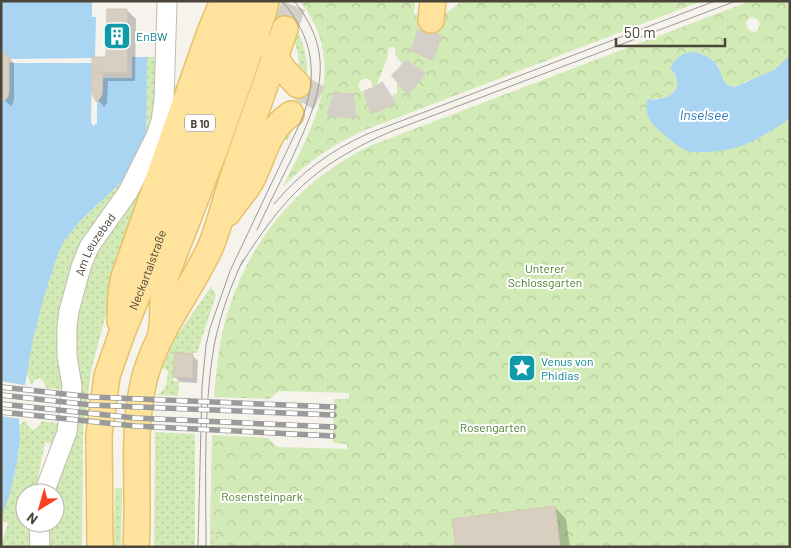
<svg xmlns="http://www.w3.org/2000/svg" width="791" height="548" viewBox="0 0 791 548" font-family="Barlow,sans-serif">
	<defs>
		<pattern id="grass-dots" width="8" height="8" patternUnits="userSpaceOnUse" patternTransform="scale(1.25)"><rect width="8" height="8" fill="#d2eab5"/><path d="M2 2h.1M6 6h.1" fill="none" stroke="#b6ca9c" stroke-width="1.8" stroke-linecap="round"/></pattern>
		<pattern id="forest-crowns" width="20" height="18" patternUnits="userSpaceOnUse" patternTransform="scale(1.25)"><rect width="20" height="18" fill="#d2eab5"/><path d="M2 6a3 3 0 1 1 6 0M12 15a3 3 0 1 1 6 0" fill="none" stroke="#b6ca9c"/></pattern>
	</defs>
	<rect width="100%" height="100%" fill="#f6f3ec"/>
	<!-- grass -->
	<path fill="url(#grass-dots)" d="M279 4C319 50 311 90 287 141L283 139C294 107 307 71 293 38L271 30 269 34Z
		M147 57H158L157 100 146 144Z
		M182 84 115 280 91 371 83 432 82 547H47L44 523H55V493H49L81 285 170 86Z
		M131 173 87 243 67 390 46 388 44 382 39 378 35 380 31 385 27 374 33 339 45 293 61 245 80 221Z
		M211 287 216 295 197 353H175L173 381H179L178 396 157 395C167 389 167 382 168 371L162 368 176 337Z
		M26 420 28 426 33 430 38 427 42 421 64 424 56 445 45 442 35 493H25V523H32L29 547H1L8 523 1 521V519C10 488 23 458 19 425Z
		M155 432 195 434V547H154Z
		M115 488H122L121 547H114Z
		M210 529 221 537 222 547H210Z"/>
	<!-- forest -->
	<path fill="url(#forest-crowns)" fill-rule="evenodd" d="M300 1H415L414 14C433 25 447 14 461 1H702L365 130C334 144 306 162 283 187 313 125 350 66 300 1ZM389 47H395V55L407 70 397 85V93L392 96C387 90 380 90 377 84L387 59ZM366 78 371 81 373 86 370 91 364 93 360 90 358 85 361 80Z
		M750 1H790V55C778 70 764 76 747 81 741 83 735 89 728 86 719 82 722 73 718 66 714 61 708 57 702 54 685 55 679 52 670 68 687 88 670 102 648 99L692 152C737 151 753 144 790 118V547H638L629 545 623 547H560L555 507 452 519 456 547H222L221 537 210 529 212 435 268 438 277 447 347 449V444L333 443V441L334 399H349V393L279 391 269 399 214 397C216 375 218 352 223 329 244 246 295 182 372 145ZM752 17 758 20 760 24 757 31 752 32 748 29 746 23 748 19Z"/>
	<!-- water -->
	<path fill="#a9d4f2" d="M1 1H92V17H96L95 57 92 58 91 122 93 126 97 123V102L102 95 103 72H127V57H147L146 144 131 173 80 221 64 241 59 251 45 293 33 339 19 421 20 440 17 463 9 497 1 519V99L4 101C11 94 11 59 4 52L1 54Z
		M694 52C703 54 713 58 718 67 724 77 720 85 735 87L774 70 790 55V118C762 138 741 151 705 152 698 152 690 153 683 149 675 144 668 138 661 132 651 124 643 113 648 99 669 102 688 88 670 68 676 58 681 53 694 52Z"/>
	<!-- pier -->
	<path fill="#f6f3ec" d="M127 57H132V78H103V72H127Z
		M92 58V63H6V59Z
		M1 381 28 386 22 419 1 416Z"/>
	<!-- shadow -->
	<path fill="#0003" d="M127 10 136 19 135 81H108L107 103 104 107 93 94Z
		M4 54 14 63V98L13 104 11 106 1 97Z
		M192 355 198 361 197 383 180 382 174 376Z
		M555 507 566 519 570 547H457Z"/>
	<!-- building -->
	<path fill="#d8cfc1" stroke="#d3c7b4" d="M107 9H127V73L92 72V57H106Z
		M4 52 9 57V91L8 97 4 101 1 99V54Z
		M92 72H103L102 95 97 102 94 98 91 91Z
		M175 352 193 354 192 378 173 377Z
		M555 506 560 547H456L452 519Z"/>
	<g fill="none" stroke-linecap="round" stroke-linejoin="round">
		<!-- major-tunnel -->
		<path stroke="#d4d0c8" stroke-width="25" stroke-dasharray="25 12" stroke-linecap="butt" d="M285 29 295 1
			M298 85C311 94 324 102 339 105 371 110 408 85 421 57 427 45 429 32 431 20"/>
		<!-- minor casing -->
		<g stroke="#c2bbae" stroke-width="21">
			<g id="minor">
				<path id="s1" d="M44 493 67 432 72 386 67 356V326L69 311 81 267 89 247 128 192 156 136 161 121 164 100 167 3"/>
				<path d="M39 523 40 547"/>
			</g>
		</g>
		<!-- major casing -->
		<g stroke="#e6c16a" stroke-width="28">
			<g id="major">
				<path d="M431 20 433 1"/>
				<path d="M270 47 282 68 298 85"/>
				<path d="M228 213C235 202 245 192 251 181 264 157 267 129 291 114"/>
				<path d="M120 321 121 294 124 277 210 32 223 1"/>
				<path d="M161 333C165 314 160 294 166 275L215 149 263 13 266 1"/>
				<path id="s2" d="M100 547 99 435 107 376 122 333 145 277 244 1"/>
				<path d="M136 547C140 491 131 435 144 380 156 332 189 293 210 248 219 227 224 205 231 183 248 132 267 80 285 29"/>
			</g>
		</g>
		<!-- minor -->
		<use href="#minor" stroke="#fff" stroke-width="19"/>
		<!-- major -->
		<use href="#major" stroke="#ffe39c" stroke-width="25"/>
		<!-- tram -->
		<path stroke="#9a9a9a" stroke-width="1" d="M274 204C300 173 330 151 367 134L715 1
			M257 230C268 206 280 182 292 158 318 101 339 56 294 1
			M240 266C285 195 314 165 392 131L736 1
			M198 547 202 387 206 345 210 328 230 271 301 121C319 76 314 38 282 1
			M206 547C206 480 203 412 214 346 220 316 230 287 243 260"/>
		<!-- rail casing -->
		<g stroke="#9a9a9a" stroke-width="5.5">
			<path id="rail" d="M1 387 92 397 334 407
				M1 395 91 405 334 415
				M1 404 135 418 334 427
				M1 412 135 426 333 436"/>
		</g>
		<!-- rail -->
		<use href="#rail" stroke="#fff" stroke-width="4" stroke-dasharray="11" stroke-linecap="butt"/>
	</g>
	<!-- icons -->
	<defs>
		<g id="building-square" transform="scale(1.4375)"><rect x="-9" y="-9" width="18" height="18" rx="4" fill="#0f9aa8" stroke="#fff"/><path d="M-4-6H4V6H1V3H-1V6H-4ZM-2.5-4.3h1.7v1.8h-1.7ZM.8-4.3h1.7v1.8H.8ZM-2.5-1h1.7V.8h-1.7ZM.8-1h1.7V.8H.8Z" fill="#fff"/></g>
		<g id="sight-square" transform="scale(1.4375)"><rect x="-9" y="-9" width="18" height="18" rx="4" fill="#0f9aa8" stroke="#fff"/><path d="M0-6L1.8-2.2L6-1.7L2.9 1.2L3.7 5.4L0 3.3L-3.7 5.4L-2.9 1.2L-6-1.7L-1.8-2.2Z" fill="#fff"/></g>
	</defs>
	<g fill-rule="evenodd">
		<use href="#building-square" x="117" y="36"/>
		<use href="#sight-square" x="522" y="368"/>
	</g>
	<g text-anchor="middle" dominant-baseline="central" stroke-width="4" stroke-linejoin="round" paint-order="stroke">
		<!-- shield labels -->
		<rect fill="#fff" stroke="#817c74" stroke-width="1" x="185" y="114.5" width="30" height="17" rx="4"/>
		<g font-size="11" font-weight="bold" fill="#4b4439">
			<text x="200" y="123">B 10</text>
		</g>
		<!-- culture labels -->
		<g font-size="12" fill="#0d838f" stroke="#fff" text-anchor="start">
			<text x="136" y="36">EnBW</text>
			<text x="541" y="361">Venus von<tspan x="541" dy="14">Phidias</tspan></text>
		</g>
		<!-- street labels -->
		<g font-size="12" fill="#4b4439" stroke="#fff">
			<text stroke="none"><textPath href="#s1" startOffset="259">Am Leuzebad</textPath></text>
			<text stroke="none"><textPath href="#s2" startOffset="285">Neckartalstraße</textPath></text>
		</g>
		<!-- park labels -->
		<g font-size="12" fill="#4a7f2a" stroke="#fff">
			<text x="545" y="268">Unterer<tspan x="545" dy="14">Schlossgarten</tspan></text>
			<text x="493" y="427">Rosengarten</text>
			<text x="262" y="496">Rosensteinpark</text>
		</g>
		<!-- water labels -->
		<g font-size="14" font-style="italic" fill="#2e7ab2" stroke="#fff">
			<text x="704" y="114">Inselsee</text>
		</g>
	</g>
	<!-- border -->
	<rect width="791" height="548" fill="none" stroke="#4b4439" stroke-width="5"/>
	<!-- north arrow -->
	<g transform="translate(40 508) rotate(217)"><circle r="24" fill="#ffffff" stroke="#b7b4b0"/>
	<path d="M0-4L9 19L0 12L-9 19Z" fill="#fc3f1d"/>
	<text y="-8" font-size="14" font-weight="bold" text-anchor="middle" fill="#4b4439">N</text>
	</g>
	<!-- scale -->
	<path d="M616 38v8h109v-8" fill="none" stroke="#4b4439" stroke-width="2.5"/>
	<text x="624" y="38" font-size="15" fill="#4b4439" stroke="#ffffff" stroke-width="4" paint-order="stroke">50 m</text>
</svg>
